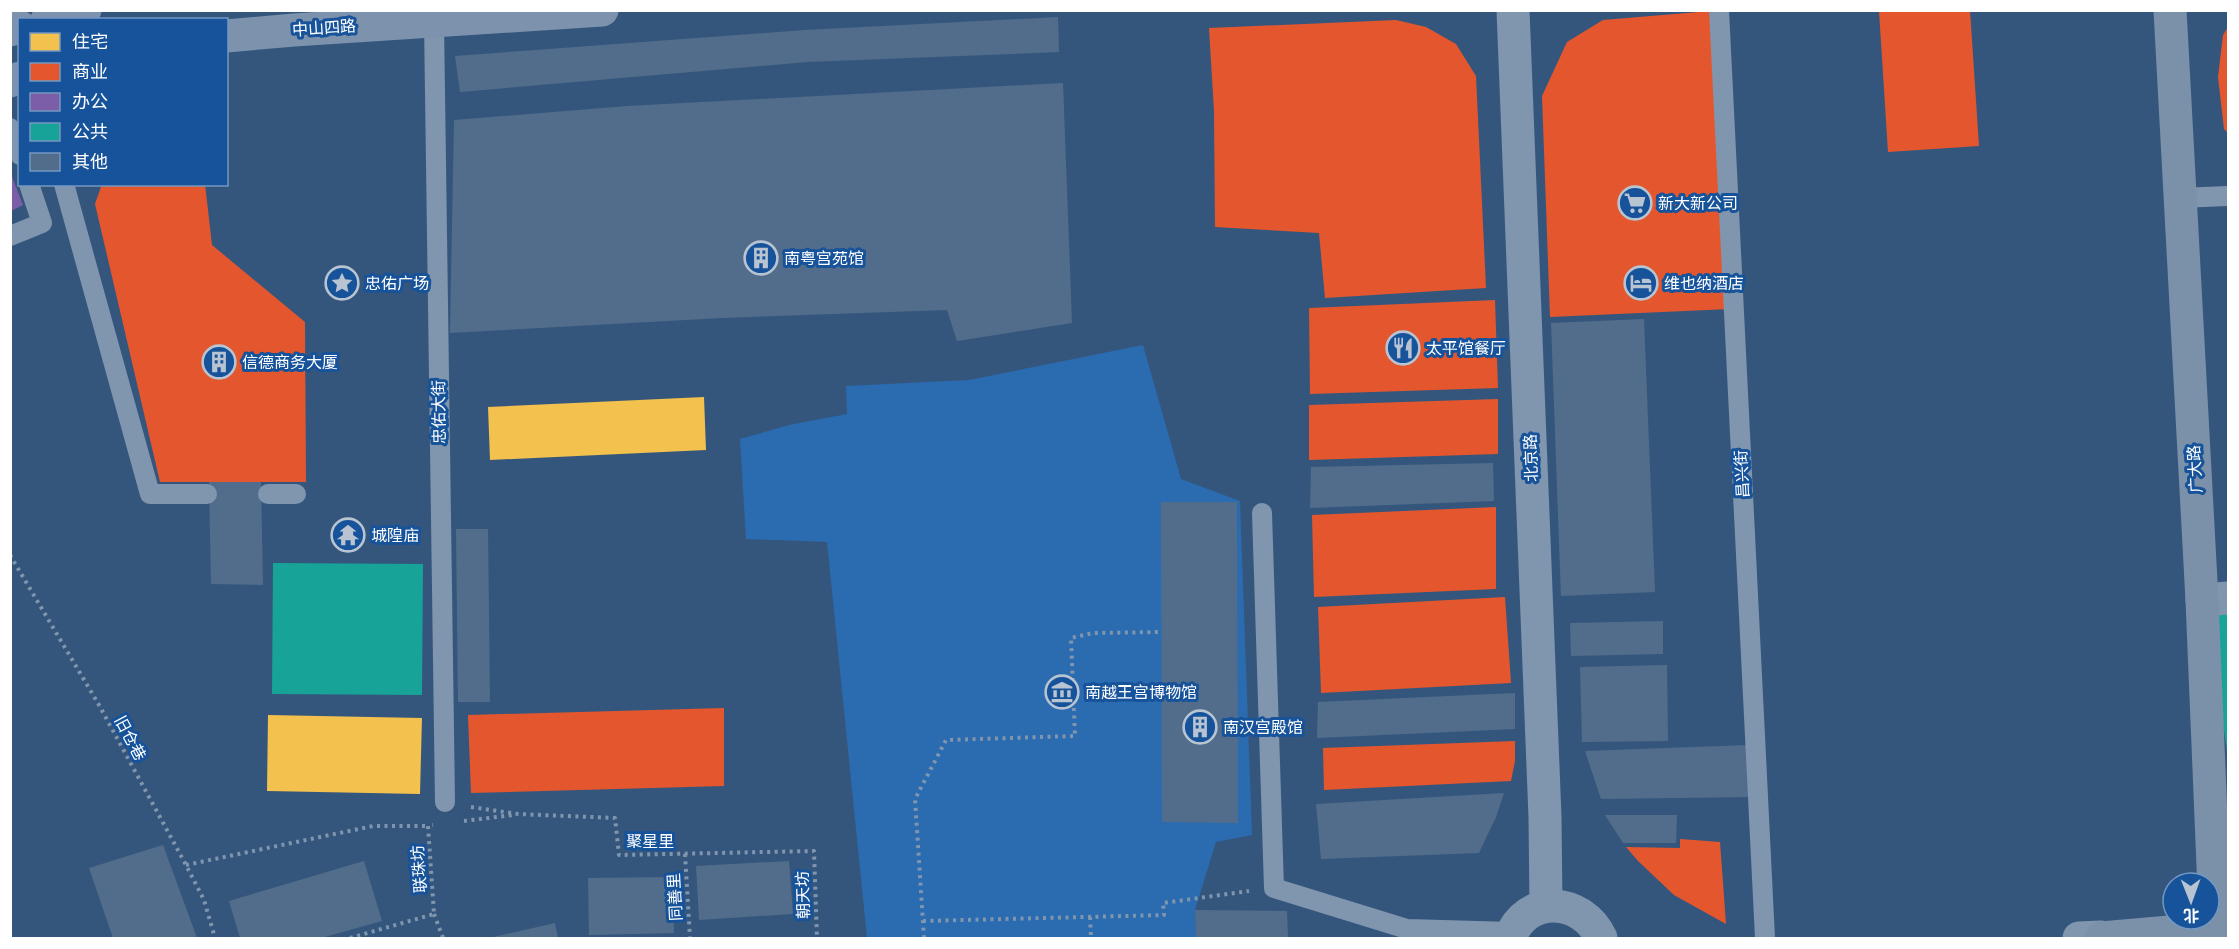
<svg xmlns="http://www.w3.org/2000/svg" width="2239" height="949" viewBox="0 0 2239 949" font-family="Karla,'Noto Sans SC',sans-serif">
	<rect width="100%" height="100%" fill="#35567c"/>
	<!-- green -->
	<path fill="#2b6bb0" d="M1143 345 1181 479 1240 501 1252 835 1216 842 1195 910 1196 938H867L827 542 746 539 740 439 789 425 847 414 846 386 969 380Z"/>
	<!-- homes -->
	<path fill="#f2c14e" d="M704 397 706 450 490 460 488 407Z
		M268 715 422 718 420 794 267 791Z"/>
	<!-- shops -->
	<path fill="#e4572e" d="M1892 10H1970L1979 146 1888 152 1879 11Z
		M1711 11 1730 309 1550 317 1542 96 1567 42 1603 20Z
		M1396 20 1426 27 1456 44 1476 76 1486 288 1325 298 1319 233 1215 227 1214 111 1209 28Z
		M2228 27V133L2224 129 2218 77 2223 35Z
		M102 184H205L212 245 305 322 306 482H160L95 204Z
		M1495 300 1498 388 1310 394 1309 308Z
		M1498 399V454L1309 460V405Z
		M1496 507V589L1314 597 1312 515Z
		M1505 597 1511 683 1321 693 1318 607Z
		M724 708V786L471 793 468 715Z
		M1515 741V761L1511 781 1324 790 1323 748Z
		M1680 839 1720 842 1726 924 1674 895 1638 861 1626 847 1680 848Z"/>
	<!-- offices -->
	<path fill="#7b5ea7" d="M11 174 23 205 11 211Z"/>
	<!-- public -->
	<path fill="#17a398" d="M273 563 423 564 422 695 272 694Z
		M2228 603V751H2227L2219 697 2213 604Z"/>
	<!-- building -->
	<path fill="#526d8b" d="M1058 17 1059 52 807 62 460 92 455 56 805 30Z
		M1063 83 1072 323 957 341 947 310 722 318 450 333 454 120 627 106Z
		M1644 319 1655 592 1561 596 1551 323Z
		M1493 463 1494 501 1310 508 1311 467Z
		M209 482H261L263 585 211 584Z
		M1161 502H1237L1238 823 1162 822Z
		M456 529H488L490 702H458Z
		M1663 621V654L1571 656 1570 623Z
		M1667 665 1668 741 1582 742 1580 667Z
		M1515 693V729L1317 738 1318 702Z
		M1748 745 1752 797 1601 799 1585 751Z
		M1504 793 1496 817 1479 853 1321 859 1316 804Z
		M1605 815H1677L1676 843H1623Z
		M163 845 197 938H113L89 868Z
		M364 861 382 921 321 938H240L229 901Z
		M789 861 793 914 699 920 696 866Z
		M673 877 674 933 589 935 588 878Z
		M1195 910 1287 911 1288 938H1196Z
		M555 923 558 938H489Z"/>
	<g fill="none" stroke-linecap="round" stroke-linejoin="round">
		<!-- path -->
		<path stroke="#8095ae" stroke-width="4" stroke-dasharray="3 4.5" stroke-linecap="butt" d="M10 555 99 705 186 865 204 900 215 938
			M471 807 518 814 615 818 619 855 814 851 817 938
			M464 821 513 815
			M685 854 690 938
			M186 865 373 826H428
			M434 914 443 938
			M1090 917 1091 938
			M923 921 1164 915 1163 903 1249 891
			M350 938 434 914 428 826 433 825
			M924 938 915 799 946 740 1075 736 1071 638 1093 633 1161 632"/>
		<!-- lane -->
		<path stroke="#8095ae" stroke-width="20" d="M1719 10 1765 938
			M434 21 445 802
			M10 128 20 155
			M64 184 150 494H207
			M2179 198 2228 196
			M10 236 42 223 29 184
			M268 494H296
			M1262 513 1274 888 1407 929 1512 932"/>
		<!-- street -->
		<path stroke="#8095ae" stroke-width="33" d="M1513 10 1545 817 1546 906
			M2202 600 2228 598
			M1510 938C1526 894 1582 897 1601 938
			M2079 938 2101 937"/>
		<!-- secondary -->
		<path stroke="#7b91aa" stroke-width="33" d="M2170 10 2202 600 2216 938
			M2101 938 2228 927"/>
		<!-- primary -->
		<path stroke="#7d92ac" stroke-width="33" d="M47 20 85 10
			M10 30 20 27
			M226 36 294 30 602 10
			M10 81 20 78"/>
	</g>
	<!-- icons -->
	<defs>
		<g id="supermarket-ring" transform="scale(1.725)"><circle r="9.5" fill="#17539a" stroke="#b8c4d1" stroke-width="1.5"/><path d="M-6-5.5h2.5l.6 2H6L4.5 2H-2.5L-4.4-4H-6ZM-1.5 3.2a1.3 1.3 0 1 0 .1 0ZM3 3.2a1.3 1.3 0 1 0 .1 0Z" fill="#b8c4d1"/></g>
		<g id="building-ring" transform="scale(1.725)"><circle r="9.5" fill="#17539a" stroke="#b8c4d1" stroke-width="1.5"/><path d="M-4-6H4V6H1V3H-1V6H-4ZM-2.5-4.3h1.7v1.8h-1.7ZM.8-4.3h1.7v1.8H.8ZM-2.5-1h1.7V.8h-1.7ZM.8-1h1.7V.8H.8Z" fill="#b8c4d1"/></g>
		<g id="sight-ring" transform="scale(1.725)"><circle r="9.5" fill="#17539a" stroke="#b8c4d1" stroke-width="1.5"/><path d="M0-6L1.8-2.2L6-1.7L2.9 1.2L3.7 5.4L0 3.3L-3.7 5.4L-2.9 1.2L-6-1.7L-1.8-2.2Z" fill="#b8c4d1"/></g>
		<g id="hotel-ring" transform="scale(1.725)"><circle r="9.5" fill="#17539a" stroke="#b8c4d1" stroke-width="1.5"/><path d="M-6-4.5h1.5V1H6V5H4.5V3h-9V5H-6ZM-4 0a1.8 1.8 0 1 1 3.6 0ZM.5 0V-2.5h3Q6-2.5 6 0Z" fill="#b8c4d1"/></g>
		<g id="restaurant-ring" transform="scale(1.725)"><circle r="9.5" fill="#17539a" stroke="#b8c4d1" stroke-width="1.5"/><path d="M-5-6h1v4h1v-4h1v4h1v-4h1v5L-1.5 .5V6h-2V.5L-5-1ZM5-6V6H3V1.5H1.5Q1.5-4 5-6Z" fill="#b8c4d1"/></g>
		<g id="temple-ring" transform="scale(1.725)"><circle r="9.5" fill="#17539a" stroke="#b8c4d1" stroke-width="1.5"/><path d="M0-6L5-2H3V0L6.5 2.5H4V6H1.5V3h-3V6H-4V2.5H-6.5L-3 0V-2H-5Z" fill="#b8c4d1"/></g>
		<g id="museum-ring" transform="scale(1.725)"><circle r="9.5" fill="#17539a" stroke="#b8c4d1" stroke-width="1.5"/><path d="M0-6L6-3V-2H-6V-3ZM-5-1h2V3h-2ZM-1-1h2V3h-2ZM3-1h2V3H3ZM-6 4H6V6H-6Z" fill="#b8c4d1"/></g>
	</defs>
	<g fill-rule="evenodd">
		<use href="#supermarket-ring" x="1635" y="203"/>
		<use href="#building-ring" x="761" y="258"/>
		<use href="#sight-ring" x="342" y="283"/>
		<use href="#hotel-ring" x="1641" y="283"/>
		<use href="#restaurant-ring" x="1403" y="348"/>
		<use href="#building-ring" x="219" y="362"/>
		<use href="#temple-ring" x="348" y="535"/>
		<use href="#museum-ring" x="1062" y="692"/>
		<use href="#building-ring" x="1200" y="727"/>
	</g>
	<g text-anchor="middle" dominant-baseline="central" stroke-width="6" stroke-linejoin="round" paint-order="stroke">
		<!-- street labels -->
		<g font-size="16" fill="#fff" stroke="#17539a">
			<text transform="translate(324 28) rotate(-4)">中山四路</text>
			<text transform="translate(439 412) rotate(-91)">忠佑大街</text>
			<text transform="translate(1531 458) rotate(-92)">北京路</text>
			<text transform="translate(2195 469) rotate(-93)">广大路</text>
			<text transform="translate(1742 474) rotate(-93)">昌兴街</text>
			<text transform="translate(130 738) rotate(62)">旧仓巷</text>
			<text x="650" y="841">聚星里</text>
			<text transform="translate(419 869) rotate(-94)">联珠坊</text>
			<text transform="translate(803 895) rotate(-92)">朝天坊</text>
			<text transform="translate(675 897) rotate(-93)">同善里</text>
		</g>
		<!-- poi labels -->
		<g font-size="16" fill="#fff" stroke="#17539a" text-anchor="start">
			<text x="1658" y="203">新大新公司</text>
			<text x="784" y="258">南粤宫苑馆</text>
			<text x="365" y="283">忠佑广场</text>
			<text x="1664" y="283">维也纳酒店</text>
			<text x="1426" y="348">太平馆餐厅</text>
			<text x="242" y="362">信德商务大厦</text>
			<text x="371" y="535">城隍庙</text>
			<text x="1085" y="692">南越王宫博物馆</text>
			<text x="1223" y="727">南汉宫殿馆</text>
		</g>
	</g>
	<!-- border -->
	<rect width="2239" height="949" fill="none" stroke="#ffffff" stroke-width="24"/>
	<!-- legend -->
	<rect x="18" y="18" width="210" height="168" fill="#17539a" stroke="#7498c2" stroke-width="1.5"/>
	<rect x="30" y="33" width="30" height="18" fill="#f2c14e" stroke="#7498c2" stroke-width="1.5"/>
	<text x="72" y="48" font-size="18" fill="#ffffff">住宅</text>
	<rect x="30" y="63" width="30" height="18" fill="#e4572e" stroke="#7498c2" stroke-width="1.5"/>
	<text x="72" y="78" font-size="18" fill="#ffffff">商业</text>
	<rect x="30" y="93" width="30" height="18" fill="#7b5ea7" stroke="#7498c2" stroke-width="1.5"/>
	<text x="72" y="108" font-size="18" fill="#ffffff">办公</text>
	<rect x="30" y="123" width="30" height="18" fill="#17a398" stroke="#7498c2" stroke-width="1.5"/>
	<text x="72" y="138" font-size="18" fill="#ffffff">公共</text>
	<rect x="30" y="153" width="30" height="18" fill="#526d8b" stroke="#7498c2" stroke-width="1.5"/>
	<text x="72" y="168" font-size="18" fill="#ffffff">其他</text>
	<!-- north arrow -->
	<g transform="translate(2191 901) rotate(179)"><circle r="28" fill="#17539a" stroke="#7498c2" stroke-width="1.5"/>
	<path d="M0-4.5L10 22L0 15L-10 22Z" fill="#b8c4d1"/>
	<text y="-9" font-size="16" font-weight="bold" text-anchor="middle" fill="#ffffff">北</text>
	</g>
</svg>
